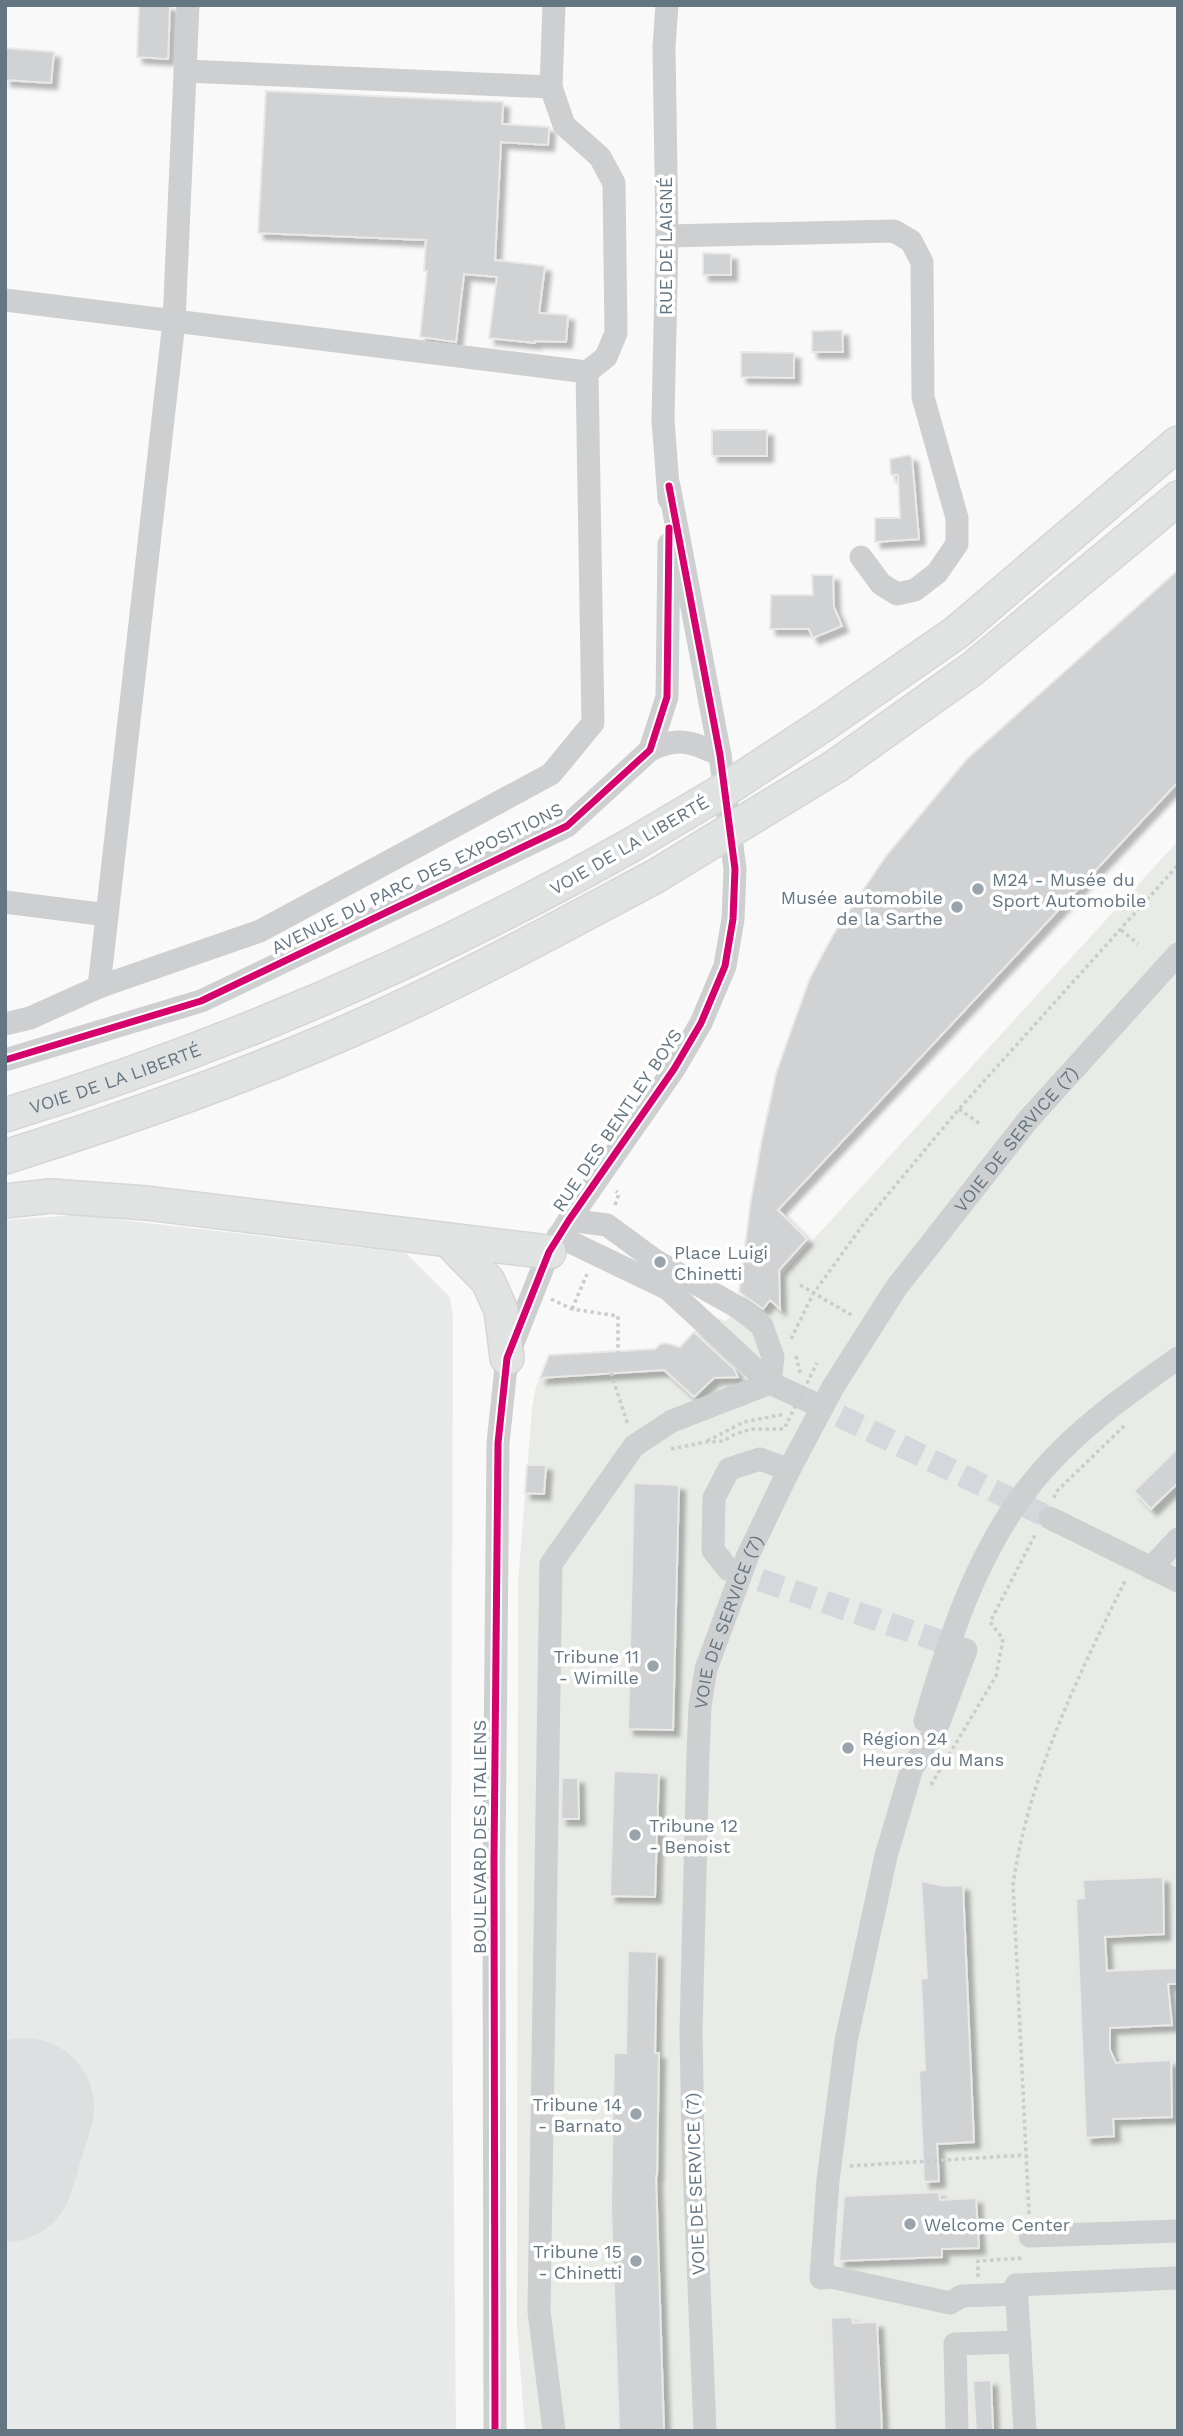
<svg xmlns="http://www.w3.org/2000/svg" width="1183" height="2436" viewBox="0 0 1183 2436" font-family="'Work Sans',sans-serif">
	<defs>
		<filter id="shadow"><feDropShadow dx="6" dy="6" stdDeviation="2" flood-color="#0004"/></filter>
	</defs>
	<rect width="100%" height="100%" fill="#f9f9f9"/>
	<!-- built -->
	<path fill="#e8e9e9" d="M78 1215 406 1253 450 1297 453 1318 451 1885 456 2431H5V1220Z"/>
	<!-- green -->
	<path fill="#e8ebe6" d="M1178 841V2431H525L517 2326 518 1582 532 1409 536 1387 549 1355 655 1349 660 1344 666 1343 672 1348 673 1355 699 1327 715 1317 726 1321 731 1316 725 1306 749 1297 794 1227 807 1239 788 1260 775 1264 779 1277Z"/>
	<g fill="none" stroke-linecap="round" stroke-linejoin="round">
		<!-- runway -->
		<path stroke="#dedfe0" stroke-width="138" d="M5 2173 25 2107"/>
	</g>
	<!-- building -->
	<path fill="#d0d2d3" stroke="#e8e8e8" stroke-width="2" filter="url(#shadow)" d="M139 5H170L168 59 137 57Z
		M5 48 54 52 51 83 5 80Z
		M266 91 503 102 502 124 549 127 548 145 501 142 495 260 545 266 539 313 568 315 566 342 535 341V343L489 338 497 277 464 274 456 342 420 337 427 271H424L426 240 258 233Z
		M703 253 731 254V275H703Z
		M842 330 843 352H812V331Z
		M741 352 794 353V378L741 377Z
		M712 430H767V456H712Z
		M909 455 912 458 919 539 875 542V518H900L898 475H891L890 459Z
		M1178 570V782L778 1210 807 1239 779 1270 780 1309 770 1300 763 1309 739 1292 751 1200 762 1139 776 1074 792 1028 810 978 833 935 886 856 967 759Z
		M812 575H833L834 607 842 626 813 638 809 629H770L771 595H813Z
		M694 1332 734 1369 738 1377 714 1378 694 1397 664 1370 540 1378 549 1355 655 1349 660 1344 666 1343 680 1347Z
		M1178 1448V1483L1151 1509 1134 1491Z
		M527 1465H546L544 1494 525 1493Z
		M634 1483 679 1485 673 1730 628 1729Z
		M614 1771 659 1773 655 1897 610 1896Z
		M562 1778H578L579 1819H561Z
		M1163 1877 1164 1934 1105 1937 1107 1971 1178 1968V1984H1168L1172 2025 1110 2028V2050L1116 2063 1171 2060 1172 2117 1113 2119 1114 2136 1086 2138 1076 1899 1084 1898 1083 1880Z
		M921 1881 944 1886 963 1885 974 2142 937 2144 939 2181 924 2182 919 2071 925 2070 921 1979 927 1978Z
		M628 1951 657 1952 655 2053H659L657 2176H656L664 2431H619L611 2205 614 2053H626Z
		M939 2192 940 2200 976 2198 979 2248 942 2249V2257L839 2261 844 2196Z
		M852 2317 853 2323 877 2322 882 2431H835L831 2318Z
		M991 2380 993 2431H976L973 2381Z"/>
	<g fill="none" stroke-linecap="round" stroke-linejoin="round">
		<!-- minor-tunnel -->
		<path stroke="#d4d8dc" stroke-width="23" stroke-dasharray="23 11" stroke-linecap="butt" d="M809 1401 1050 1518
			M728 1569 966 1650"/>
		<!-- highway casing -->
		<g stroke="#d5d6d6" stroke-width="36">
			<g id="highway">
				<path d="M823 725 957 632 1178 443"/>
				<path d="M836 766 972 669 1178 498"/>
				<path id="s2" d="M5 1115C224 1048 434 957 633 844"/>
				<path d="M5 1157C129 1118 251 1075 369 1022 467 978 560 927 654 877"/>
				<path d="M5 1201 51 1196 146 1203 549 1252"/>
				<path d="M450 1242 488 1281 501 1310 507 1358"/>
			</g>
		</g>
		<!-- path -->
		<path stroke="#cbcccd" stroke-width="3.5" stroke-dasharray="3.5 3.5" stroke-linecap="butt" d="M1121 930 1138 944
			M959 1109 980 1124
			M615 1205 619 1194 616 1191
			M800 1285 853 1316
			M551 1299 572 1309 618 1316V1352
			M572 1309 587 1274
			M791 1339 813 1294 865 1222 959 1109 1178 865
			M796 1356 800 1373
			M611 1373 628 1425
			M707 1441 744 1422 785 1414
			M671 1449 706 1442 724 1441 735 1434 752 1429H784L788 1421
			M1054 1498 1056 1492 1124 1426
			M931 1785 996 1676 1003 1639 990 1622 1036 1533
			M850 2166 1025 2155
			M1029 2214 1013 1884C1029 1776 1078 1676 1126 1579
			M978 2277V2261L1025 2258"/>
		<!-- minor -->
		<g stroke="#cecfd0" stroke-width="23">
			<path d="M554 5 551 87 564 125 600 157 614 183 616 333 606 357 587 372"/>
			<path d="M667 5 664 47 667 236 663 420 669 499"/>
			<path d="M185 71 551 87"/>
			<path d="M667 236 894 231 911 241 922 262 923 397 957 518V544L937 573 915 590 897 594 881 584 861 557"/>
			<path d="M5 300 587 372 593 723 551 774 260 931 99 987"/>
			<path d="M650 750C679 736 692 742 720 755"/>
			<path d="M5 902 107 915"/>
			<path d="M5 1024 30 1018 99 987 174 322 188 5"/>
			<path d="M5 1060 201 1001 567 826 650 750 667 697 669 544"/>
			<path d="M569 1220 607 1225 656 1261 739 1308 762 1326 773 1357 770 1383 809 1401"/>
			<path d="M1050 1518 1178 1581"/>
			<path d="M1151 1568 1178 1539"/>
			<path d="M728 1569 713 1550 714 1498 729 1469 760 1459 789 1470"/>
			<path d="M966 1650 936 1730 912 1768 886 1856 846 2041 828 2180 821 2278 831 2277 950 2303 962 2296 1017 2294"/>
			<path d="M925 1721C950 1634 981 1540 1042 1471 1081 1426 1130 1392 1178 1358"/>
			<path d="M1030 2236 1178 2231"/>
			<path d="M495 2431 494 1860 498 1443 507 1358 549 1252 569 1220 674 1069 701 1023 725 966 733 919 735 869 720 755 669 486"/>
			<path d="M554 2431 539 2311 551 1564 634 1446 672 1421 770 1383 668 1289 558 1236"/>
			<path id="s1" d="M705 2431 693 2140 691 2032 698 1753 700 1706 706 1669 748 1555 789 1470 833 1387 896 1288 1028 1120 1178 954"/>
			<path d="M957 2431 955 2344 1020 2342"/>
			<path d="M1025 2431 1016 2285 1178 2278"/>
		</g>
		<!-- highway -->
		<use href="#highway" stroke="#e1e2e2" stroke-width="33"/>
		<!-- highway-bridge casing -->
		<g stroke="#d5d6d6" stroke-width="36" stroke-linecap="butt">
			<path id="highway-bridge" d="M633 844 729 787 823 725
				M654 877 836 766"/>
		</g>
		<!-- path-bridge -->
		<path stroke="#cbcccd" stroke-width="3.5" stroke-dasharray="3.5 3.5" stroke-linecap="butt" d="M788 1421 817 1363"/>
		<!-- highway-bridge -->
		<use href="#highway-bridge" stroke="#e1e2e2" stroke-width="33"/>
		<!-- cycleway casing -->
		<g stroke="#fff" stroke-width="11">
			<path id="cycleway" d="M5 1060 201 1001 567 826 650 750 667 697 669 528
				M495 2431 494 1860 498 1443 507 1358 549 1252 569 1220 674 1069 701 1023 725 966 733 919 735 869 720 755 669 486"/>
		</g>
		<!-- cycleway -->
		<use href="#cycleway" stroke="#d6006c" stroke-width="7"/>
	</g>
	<!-- markers -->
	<g fill="#99a4ac" stroke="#fff" stroke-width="2.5">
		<circle cx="978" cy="889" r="7"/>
		<circle cx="957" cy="907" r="7"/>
		<circle cx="660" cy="1262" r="7"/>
		<circle cx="653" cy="1666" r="7"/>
		<circle cx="848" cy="1748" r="7"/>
		<circle cx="635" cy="1835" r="7"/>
		<circle cx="636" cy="2114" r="7"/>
		<circle cx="910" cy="2224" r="7"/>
		<circle cx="636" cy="2261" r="7"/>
	</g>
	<g text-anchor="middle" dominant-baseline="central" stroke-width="7" stroke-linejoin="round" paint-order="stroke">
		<!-- street labels -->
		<g font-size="18" fill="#657683" stroke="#fff">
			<text transform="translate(665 246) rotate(-90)">RUE DE LAIGNÉ</text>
			<text transform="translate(629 845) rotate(-30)">VOIE DE LA LIBERTÉ</text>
			<text transform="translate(417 878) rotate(-26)">AVENUE DU PARC DES EXPOSITIONS</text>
			<text stroke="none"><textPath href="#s2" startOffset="116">VOIE DE LA LIBERTÉ</textPath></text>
			<text transform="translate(617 1120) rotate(-56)">RUE DES BENTLEY BOYS</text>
			<text stroke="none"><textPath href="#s1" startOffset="1381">VOIE DE SERVICE (7)</textPath></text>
			<text stroke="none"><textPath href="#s1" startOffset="814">VOIE DE SERVICE (7)</textPath></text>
			<text transform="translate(479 1837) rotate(-90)">BOULEVARD DES ITALIENS</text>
			<text transform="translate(695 2184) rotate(-92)">VOIE DE SERVICE (7)</text>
		</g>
		<!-- poi labels -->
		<g font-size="18" fill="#657683" stroke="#fff" text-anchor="start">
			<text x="992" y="879">M24 - Musée du<tspan x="992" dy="21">Sport Automobile</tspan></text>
			<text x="943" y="897" text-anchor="end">Musée automobile<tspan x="943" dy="21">de la Sarthe</tspan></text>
			<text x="674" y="1252">Place Luigi<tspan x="674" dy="21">Chinetti</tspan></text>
			<text x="639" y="1656" text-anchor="end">Tribune 11<tspan x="639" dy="21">- Wimille</tspan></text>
			<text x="862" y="1738">Région 24<tspan x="862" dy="21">Heures du Mans</tspan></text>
			<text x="649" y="1825">Tribune 12<tspan x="649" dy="21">- Benoist</tspan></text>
			<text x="622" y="2104" text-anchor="end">Tribune 14<tspan x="622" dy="21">- Barnato</tspan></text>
			<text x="924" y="2224">Welcome Center</text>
			<text x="622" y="2251" text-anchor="end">Tribune 15<tspan x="622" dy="21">- Chinetti</tspan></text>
		</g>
	</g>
	<!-- border -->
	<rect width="1183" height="2436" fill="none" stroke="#657683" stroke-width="14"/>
</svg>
